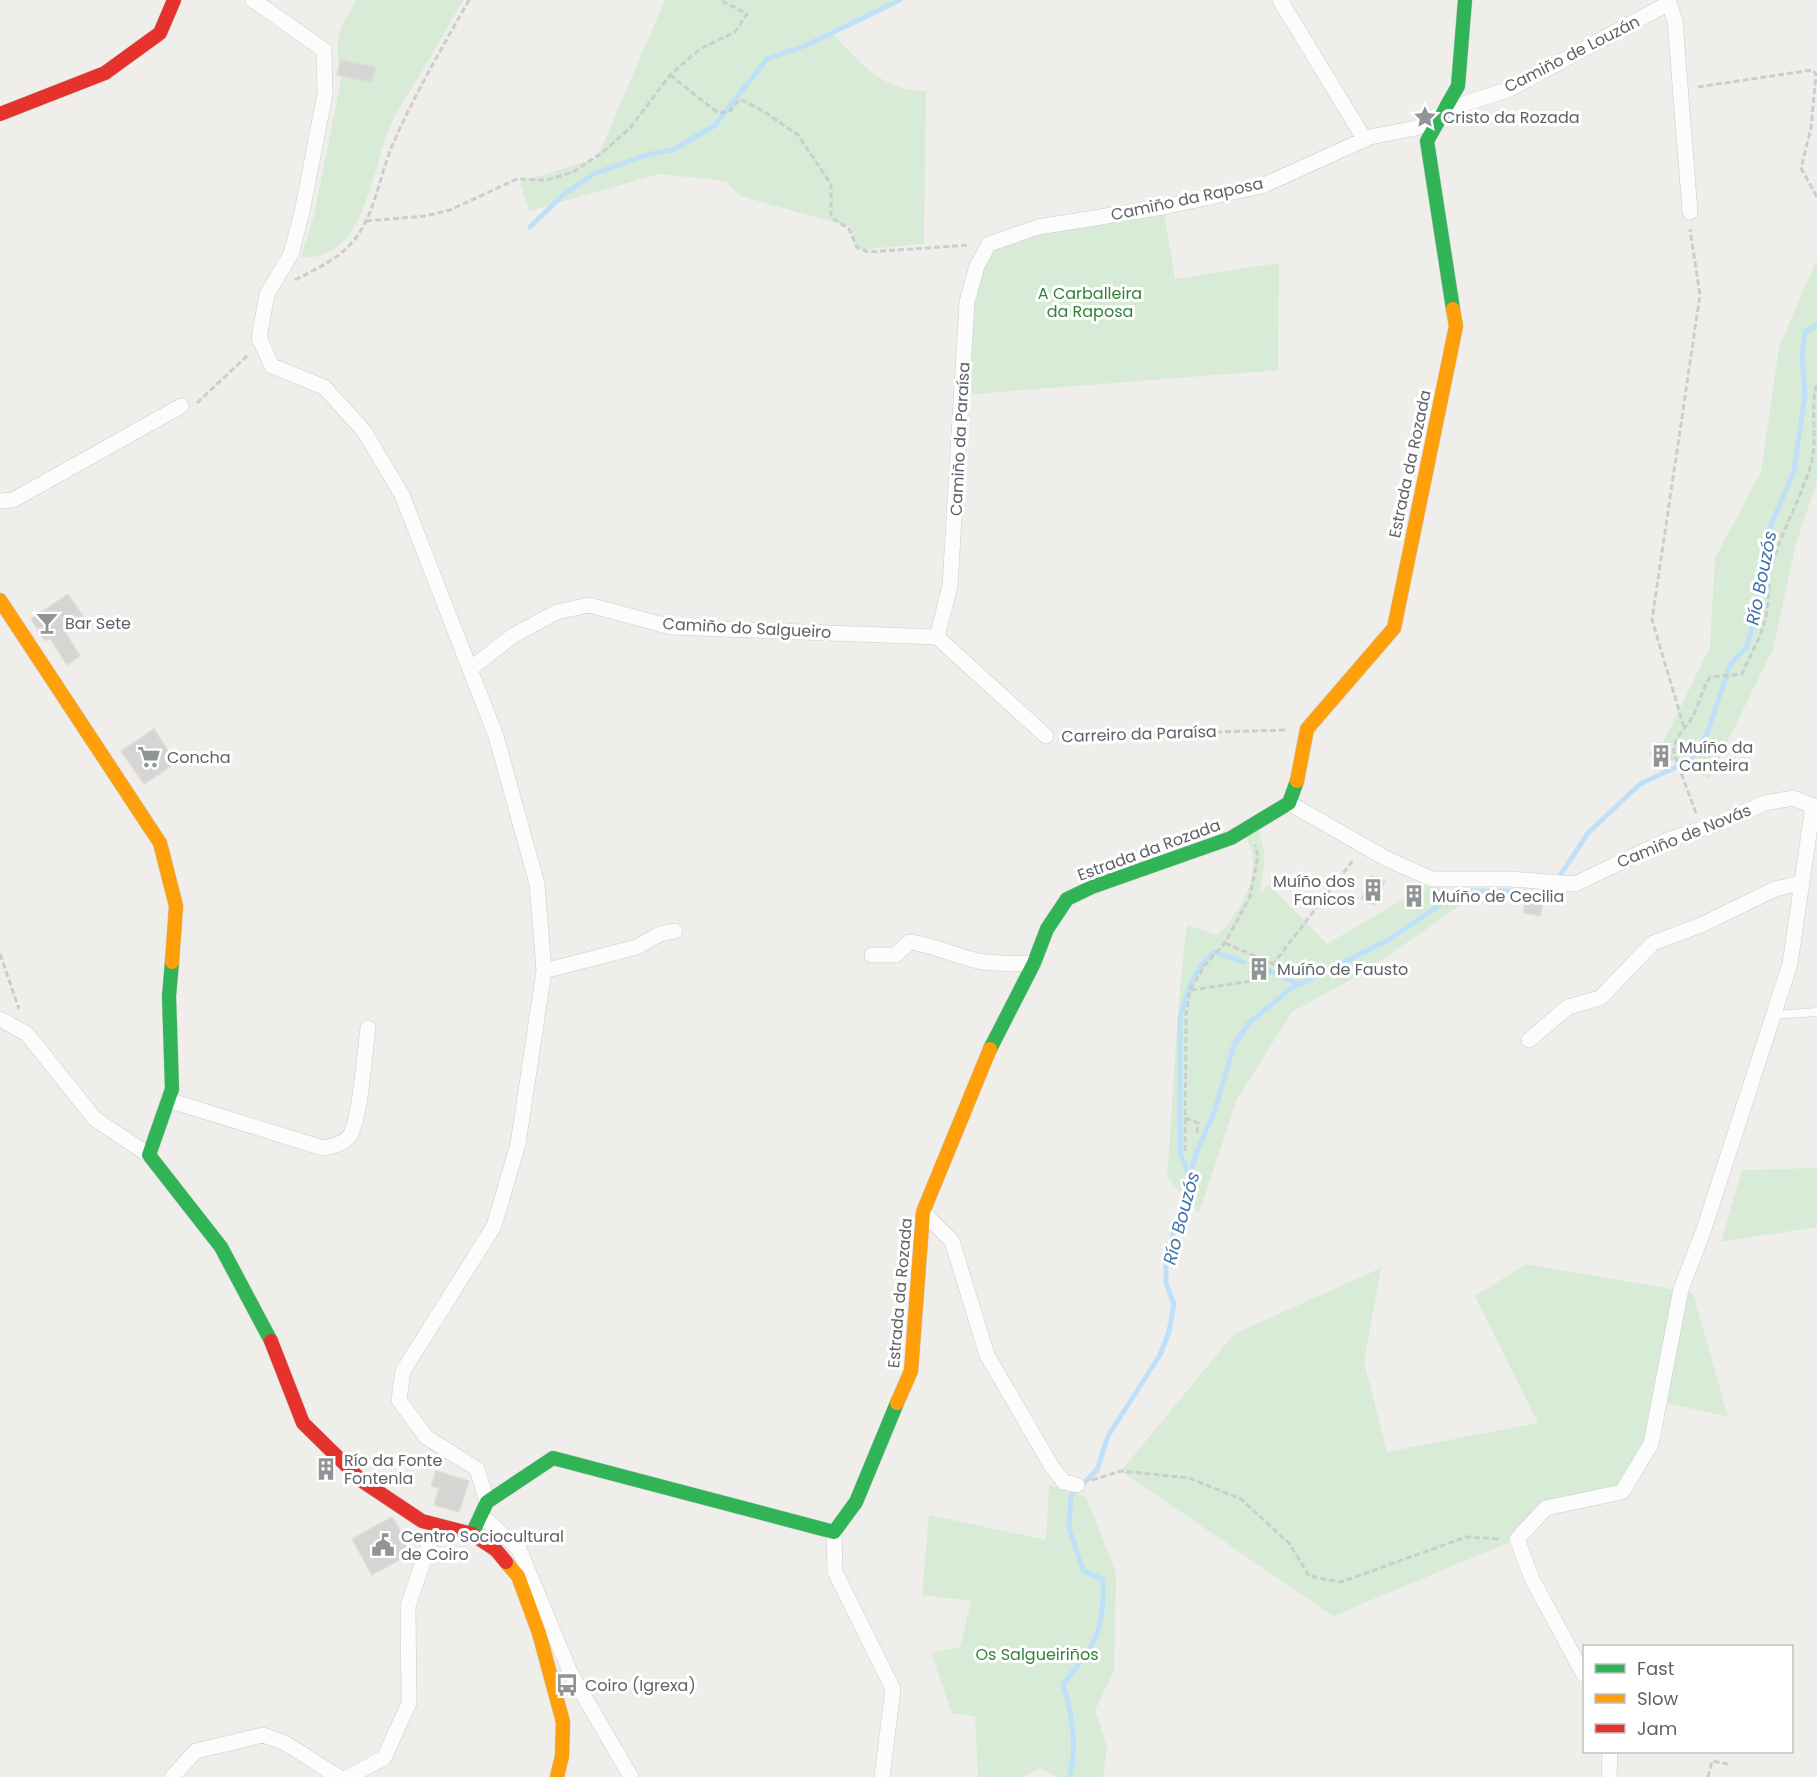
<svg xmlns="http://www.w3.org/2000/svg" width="1817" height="1777" viewBox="0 0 1817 1777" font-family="Poppins,sans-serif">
	<rect width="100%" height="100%" fill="#efeeea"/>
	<!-- green -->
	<path fill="#d8ebd6" d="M356 0H463C442 38 418 79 396 114 372 153 370 264 301 257L313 220 342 76 337 75C340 61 335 44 340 31 343 19 353 12 356 0Z
		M665 0H899L831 31C856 60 885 93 926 91L924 244 855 250 851 227 740 196 726 181 659 174 529 211 520 182 597 158Z
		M1163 207 1175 279 1279 263 1278 370 962 395 967 302 989 244Z
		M1817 259V481L1796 544 1773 649 1709 779 1658 753 1710 647 1715 558 1761 472 1779 347Z
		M1257 822 1265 855 1260 893 1269 885 1327 944 1433 882 1465 902 1363 973 1292 1012 1237 1099 1199 1213 1167 1177C1174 1093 1176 1009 1187 925L1218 935C1236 917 1256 885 1253 858 1252 849 1247 839 1244 830Z
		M1817 1168V1227L1721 1242 1742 1170Z
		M1526 1264 1693 1293 1728 1417 1659 1401 1651 1444 1622 1492 1546 1508 1517 1539 1333 1616 1121 1471 1234 1334 1381 1268 1364 1362 1387 1452 1538 1423 1475 1296Z
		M1049 1485 1086 1497 1116 1573 1114 1671 1095 1710 1107 1747 1103 1777H1057L1040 1768 1024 1777H978L975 1717 952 1713 931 1653 960 1647 971 1601 922 1595 929 1515 1046 1540Z"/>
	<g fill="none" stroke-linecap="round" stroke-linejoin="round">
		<!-- stream -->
		<path stroke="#bfe0f9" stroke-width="5" d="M530 227 562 196 593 174 647 155 673 150 714 126 767 59 807 45 900 0
			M1561 874 1588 833 1640 784 1691 760 1707 734 1730 665 1746 648 1754 622 1768 532 1794 471 1805 395 1802 356 1805 332 1817 325
			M1267 970 1298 984
			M1189 1176 1180 1152V1018C1186 992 1194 970 1214 952L1244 962
			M1069 1777C1078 1750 1072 1712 1063 1685 1094 1643 1105 1634 1103 1580L1083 1570 1069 1528 1071 1496 1097 1470 1108 1436 1160 1355 1169 1332 1174 1304 1166 1284V1258L1197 1151 1215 1110 1234 1045 1248 1024 1290 989 1390 939 1460 891H1514"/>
	</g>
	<!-- building -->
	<path fill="#d6d5d3" stroke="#deddd9" stroke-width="1.5" d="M341 60 376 67 372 83 337 75Z
		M68 594 83 616 63 629 80 656 67 665 50 638 45 641 31 619Z
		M154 729 176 763 144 784 121 751Z
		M1665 745 1673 759 1658 768 1650 753Z
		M1372 876 1385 881 1374 905 1361 899Z
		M1526 899 1543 902 1540 916 1523 913Z
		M1255 959 1269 965 1263 978 1249 972Z
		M436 1471 469 1481 459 1512 434 1505 439 1488 431 1486Z
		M392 1517 414 1552 372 1575 352 1539Z"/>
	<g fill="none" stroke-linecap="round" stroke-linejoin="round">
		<!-- lane casing -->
		<g stroke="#cbcccc" stroke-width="9">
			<path id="lane" d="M1773 1015 1817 1012"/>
		</g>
		<!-- street casing -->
		<g stroke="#cbcccc" stroke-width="16">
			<path id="street" d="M253 0 324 50 325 94 302 212 291 254 267 294 259 338 272 366 324 387 364 431 402 495 496 736 537 884 544 971 518 1144 494 1226 403 1371 399 1400 426 1437 477 1469 487 1502
				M1280 0 1365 140
				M0 501 13 500 181 406
				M937 637 950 586 967 302 977 266 989 244 1038 227 1163 207 1262 186 1370 137 1416 128 1445 110 1510 89 1669 3 1675 21 1690 212
				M937 637 1046 736
				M470 669 514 635 557 612 589 605 671 627 937 637
				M1289 803 1385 858 1432 879H1511L1575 884 1665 841 1719 823 1765 803 1793 798 1813 806
				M872 955H895L910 942C934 945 955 956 978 961 997 964 1015 964 1034 963
				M544 971 637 947 660 934 675 931
				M0 1019 27 1034 95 1119 149 1155
				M1529 1040 1568 1007 1600 998 1653 943 1701 925 1775 889 1802 883
				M168 1100 323 1148C332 1146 341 1145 348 1138 360 1127 365 1048 368 1028
				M923 1212 952 1241 987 1355 1052 1467 1064 1482 1077 1485
				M479 1519 488 1521 519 1549 570 1672 631 1777
				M834 1532 835 1572 893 1689 882 1777
				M1584 1675 1532 1579 1517 1539 1546 1508 1622 1492 1651 1444 1681 1289 1703 1232 1790 964 1813 806
				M172 1777 196 1751 263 1735 285 1743 339 1777
				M348 1777 384 1758 409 1703 408 1606 430 1542 439 1526
				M1609 1777 1610 1752"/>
		</g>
		<!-- fast casing -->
		<g stroke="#cacacb" stroke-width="15">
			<path id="fast" d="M1453 309 1427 141 1458 86 1465 0
				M172 962 169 996 172 1089 149 1155 221 1247 271 1341
				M990 1049 1034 963 1047 929 1067 899 1092 887 1231 838 1289 803 1297 781
				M472 1534 487 1502 553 1458 834 1532 856 1502 897 1403"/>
		</g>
		<!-- slow casing -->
		<g stroke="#cacacb" stroke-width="15">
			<path id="slow" d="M0 600 160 843 176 906 172 962
				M1297 781 1307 729 1394 628 1456 326 1453 309
				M897 1403 911 1371 923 1212 990 1049
				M506 1562 518 1576 539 1633 563 1722 562 1756 557 1777"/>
		</g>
		<!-- jam casing -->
		<g stroke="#cacacb" stroke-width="15">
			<path id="jam" d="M0 114 105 73 160 33 174 0
				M271 1341 303 1423 362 1481 422 1521 472 1534 496 1550 506 1562"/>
		</g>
		<!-- path -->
		<path stroke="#cacfcc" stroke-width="3" stroke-dasharray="6 3" stroke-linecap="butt" d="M670 75 718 113 730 111 740 99 763 111 798 135 831 184V217L849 229 857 247 868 252 970 245
			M1698 87 1812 70 1816 74 1811 128 1801 168 1817 197
			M366 221 426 216 450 210 517 179 547 180 573 172 603 152 630 128 670 75 700 49 735 32 747 14 720 0
			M295 280C318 268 339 259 355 239 376 211 379 177 392 146 414 95 442 48 469 0
			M197 403 249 354
			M1684 727 1652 620 1700 295 1690 229
			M1063 736 1287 730
			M1696 813 1674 754C1673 734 1688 729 1695 712 1700 700 1703 688 1710 677L1742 674C1750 654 1765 631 1767 610 1770 590 1768 575 1775 555 1786 523 1803 493 1812 461 1817 435 1810 405 1817 383
			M1225 943 1273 964
			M0 954 19 1009
			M1191 990 1265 979 1273 964 1354 859
			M1185 1118 1198 1123 1197 1133
			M1185 1151 1186 1014 1190 990 1205 965 1225 943 1250 897 1258 856 1255 845
			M1092 1480 1121 1471 1189 1478 1241 1499 1289 1543 1309 1576 1341 1582 1466 1537 1500 1539
			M1708 1777 1712 1761 1728 1764"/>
		<!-- lane -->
		<use href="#lane" stroke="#fdfcfc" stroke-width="8"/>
		<!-- street -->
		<use href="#street" stroke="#fdfcfc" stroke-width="15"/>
		<!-- fast -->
		<use href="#fast" stroke="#30b455" stroke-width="14"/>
		<!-- slow -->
		<use href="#slow" stroke="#ff9f0a" stroke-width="14"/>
		<!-- jam -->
		<use href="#jam" stroke="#e5322d" stroke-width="14"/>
	</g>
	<!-- icons -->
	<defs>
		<g id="sight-bare" transform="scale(1.8)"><path d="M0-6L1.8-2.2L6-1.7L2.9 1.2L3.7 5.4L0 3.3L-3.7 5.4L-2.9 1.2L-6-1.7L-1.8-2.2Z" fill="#919496" stroke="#fff" stroke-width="2.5" paint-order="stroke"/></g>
		<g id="bar-bare" transform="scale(1.8)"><path d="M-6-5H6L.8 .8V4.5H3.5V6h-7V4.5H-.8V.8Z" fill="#919496" stroke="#fff" stroke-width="2.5" paint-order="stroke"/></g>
		<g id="building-bare" transform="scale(1.8)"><path d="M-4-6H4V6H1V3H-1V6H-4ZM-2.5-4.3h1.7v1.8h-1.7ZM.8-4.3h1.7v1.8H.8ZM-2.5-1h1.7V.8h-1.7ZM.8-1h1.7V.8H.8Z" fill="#919496" stroke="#fff" stroke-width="2.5" paint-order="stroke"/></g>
		<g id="supermarket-bare" transform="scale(1.8)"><path d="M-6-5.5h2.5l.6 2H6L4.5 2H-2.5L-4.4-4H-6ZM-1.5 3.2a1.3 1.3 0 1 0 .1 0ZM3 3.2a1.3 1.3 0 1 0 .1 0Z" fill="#919496" stroke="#fff" stroke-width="2.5" paint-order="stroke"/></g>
		<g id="civic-bare" transform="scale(1.8)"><path d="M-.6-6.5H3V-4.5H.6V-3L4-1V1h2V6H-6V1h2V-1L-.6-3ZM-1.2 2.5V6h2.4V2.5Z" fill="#919496" stroke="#fff" stroke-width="2.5" paint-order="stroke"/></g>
		<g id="bus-bare" transform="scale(1.8)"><path d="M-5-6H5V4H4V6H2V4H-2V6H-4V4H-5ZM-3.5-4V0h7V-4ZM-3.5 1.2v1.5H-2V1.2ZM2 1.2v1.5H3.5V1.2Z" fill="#919496" stroke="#fff" stroke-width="2.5" paint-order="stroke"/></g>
	</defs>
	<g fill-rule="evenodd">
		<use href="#sight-bare" x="1425" y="117"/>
		<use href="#bar-bare" x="47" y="623"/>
		<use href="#building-bare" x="1661" y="756"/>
		<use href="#supermarket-bare" x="149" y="757"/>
		<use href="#building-bare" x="1373" y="890"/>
		<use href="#building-bare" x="1414" y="896"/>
		<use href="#building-bare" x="1259" y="969"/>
		<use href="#building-bare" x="326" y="1469"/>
		<use href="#civic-bare" x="383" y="1545"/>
		<use href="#bus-bare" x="567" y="1685"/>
	</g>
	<g text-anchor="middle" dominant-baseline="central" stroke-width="6" stroke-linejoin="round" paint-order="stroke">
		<!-- street labels -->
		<g font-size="16" fill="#5f6368" stroke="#fff">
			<text transform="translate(1572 54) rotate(-27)">Camiño de Louzán</text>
			<text transform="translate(1187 199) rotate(-12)">Camiño da Raposa</text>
			<text transform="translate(960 439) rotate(-87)">Camiño da Paraísa</text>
			<text transform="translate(1410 464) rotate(-78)">Estrada da Rozada</text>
			<text transform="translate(747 628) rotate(3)">Camiño do Salgueiro</text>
			<text transform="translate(1139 734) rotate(-2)">Carreiro da Paraísa</text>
			<text transform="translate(1684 836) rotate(-22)">Camiño de Novás</text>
			<text transform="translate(1149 850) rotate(-20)">Estrada da Rozada</text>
			<text transform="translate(900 1293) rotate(-85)">Estrada da Rozada</text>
		</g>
		<!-- poi labels -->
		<g font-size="16" fill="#5f6368" stroke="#fff" text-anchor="start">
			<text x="1443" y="117">Cristo da Rozada</text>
			<text x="65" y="623">Bar Sete</text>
			<text x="1679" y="747">Muíño da<tspan x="1679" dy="18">Canteira</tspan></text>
			<text x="167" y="757">Concha</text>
			<text x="1355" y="881" text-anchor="end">Muíño dos<tspan x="1355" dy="18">Fanicos</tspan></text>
			<text x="1432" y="896">Muíño de Cecilia</text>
			<text x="1277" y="969">Muíño de Fausto</text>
			<text x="344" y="1460">Río da Fonte<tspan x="344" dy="18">Fontenla</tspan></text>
			<text x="401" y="1536">Centro Sociocultural<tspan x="401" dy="18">de Coiro</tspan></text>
			<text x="585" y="1685">Coiro (Igrexa)</text>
		</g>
		<!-- park labels -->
		<g font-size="16" fill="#348238" stroke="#fff">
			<text x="1090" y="293">A Carballeira<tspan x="1090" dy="18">da Raposa</tspan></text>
			<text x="1037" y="1654">Os Salgueiriños</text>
		</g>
		<!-- water labels -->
		<g font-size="18" font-style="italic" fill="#4174aa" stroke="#fff">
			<text transform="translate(1761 578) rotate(-79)">Río Bouzós</text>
			<text transform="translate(1181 1218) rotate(-75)">Río Bouzós</text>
		</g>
	</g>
	<!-- legend -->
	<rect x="1583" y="1645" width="210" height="108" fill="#ffffff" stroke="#bfc1c3" stroke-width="1.5"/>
	<rect x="1595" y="1664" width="30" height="9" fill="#30b455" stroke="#bfc1c3" stroke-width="1.5"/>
	<text x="1637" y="1675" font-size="18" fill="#5f6368">Fast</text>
	<rect x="1595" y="1694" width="30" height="9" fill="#ff9f0a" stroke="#bfc1c3" stroke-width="1.5"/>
	<text x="1637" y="1705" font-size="18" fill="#5f6368">Slow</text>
	<rect x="1595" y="1724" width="30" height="9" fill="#e5322d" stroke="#bfc1c3" stroke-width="1.5"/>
	<text x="1637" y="1735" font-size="18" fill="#5f6368">Jam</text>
</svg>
